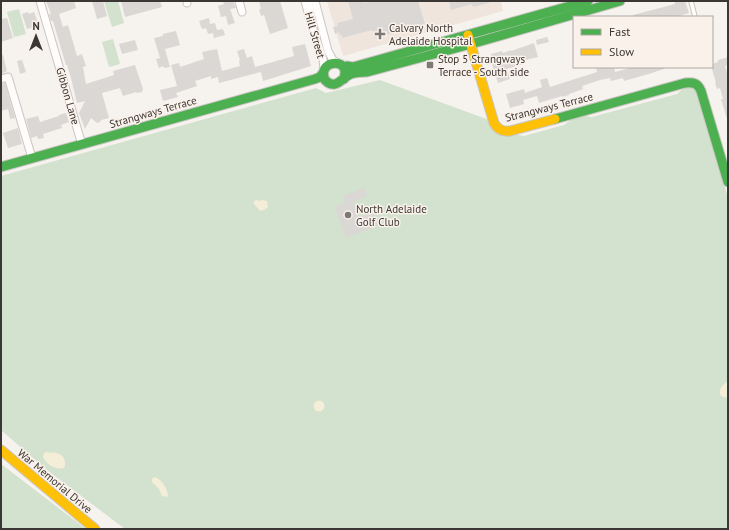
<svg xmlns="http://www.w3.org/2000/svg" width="729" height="530" viewBox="0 0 729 530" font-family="'PT Sans',sans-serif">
	<rect width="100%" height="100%" fill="#f6f2ee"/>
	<!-- built -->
	<path fill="#efe5dd" d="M327 1H501L503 11 343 56Z"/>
	<!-- green -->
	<path fill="#d2e2ce" d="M104 1H118L124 23 112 27Z
		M19 9 26 34 14 37 7 12Z
		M113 39 120 64 109 67 102 42Z
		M380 80 489 120 513 134 524 136 564 125 578 115 592 117 677 94 687 85 695 86 728 198V529H125L47 470 1 430V176L316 88 326 93Z
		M1 464 86 529H1Z"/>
	<!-- sand -->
	<path fill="#f4edd7" d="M257 200 260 201 262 200 267 201 268 207 264 210 260 211 254 204V201Z
		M728 381V398C714 397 720 386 728 381Z
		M313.5 406a5.5 5.5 0 1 1 11 0a5.5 5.5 0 1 1-11 0Z
		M46 452C50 453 53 452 56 453 64 454 67 462 64 468 55 470 47 465 43 457L44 453Z
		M154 477C161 478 167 488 168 495L167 497 162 496 159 489 152 482V479Z"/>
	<!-- building -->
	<path fill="#dad7d4" d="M46 1H74L76 8 59 14 63 27 68 25 77 56 82 54 86 66 83 67 86 84 114 75 113 71 135 65 143 89 142 92 137 93 136 92 123 96 120 88 102 93 109 118 101 120 100 122 97 123 91 118 85 129 79 113 85 101 77 103 71 78 67 65H66L53 21H51L50 18 49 14H51Z
		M92 1H103L107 16 97 19Z
		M121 1H160L162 7 125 17Z
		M223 1H233L236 8 230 9 235 23 228 25 226 16 221 17 218 6 224 4Z
		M259 1H280L288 28 270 34 264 15 261 16 259 9H261Z
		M348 1H363L364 3 373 1H418L425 24 374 38 372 30 342 38V35L340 36 339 32 335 34 333 27 338 26 337 23 353 19Z
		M449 1H489V3L473 7 472 4 451 10Z
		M680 1H685L689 13 675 17H633V15L675 4V2Z
		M28 12 29 14 34 12 39 26 27 29 22 14Z
		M7 18 13 38 1 42V19Z
		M209 18 210 24 215 23 217 30 223 29 225 35 214 38 213 33 208 34 206 28 202 29 199 21Z
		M176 31 180 45 165 49 170 67 164 68 163 66 159 68 156 59 160 58 154 38 163 36V34Z
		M547 37 549 42 537 45 536 40Z
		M135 40 138 50 122 54 119 44Z
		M534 43 538 57 525 60 526 63 507 69 510 79 498 83 490 58 491 54 502 51 503 53 511 50V51Z
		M305 44 311 66 263 81 261 72 219 83 218 77 211 79V76L195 81 197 86 176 93 178 97 163 101 160 90 177 86 171 65 179 63 180 67 204 59 202 52 217 49 222 71 240 66 239 61 240 60 237 51 244 49 247 58 252 56 255 67 294 56 292 47Z
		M1 55H3L7 71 1 74Z
		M728 57V65L725 66 728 75V119H727L721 99H723L720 88 717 89 715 83H716L712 69V64L718 62V60Z
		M22 60 26 72 20 74 17 61Z
		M601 67H614L615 72 634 67H666V68L652 73 624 81 623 78 611 81 610 78 600 80 582 86 583 89 569 94V95L562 97V96L539 103 537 96 523 100 524 104 510 108 506 94 524 89 525 93 542 87 540 80 547 78 550 87 597 72 596 68Z
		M5 83 15 118 10 119 8 109 1 111V84Z
		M66 113 69 122 61 125 62 128 43 134 44 138 38 139 37 136 31 138 26 119 38 116 40 122 59 116V115Z
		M18 128 22 144 8 148 3 133Z
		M364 188 367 196 353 202 359 217 374 212 379 225 346 238 335 207 345 203 343 196Z"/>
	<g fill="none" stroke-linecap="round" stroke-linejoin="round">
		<!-- lane casing -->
		<g stroke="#c9c5c3" stroke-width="5.5">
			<path id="lane" d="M310 1 313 15 312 20
				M691 1 695 17"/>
		</g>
		<!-- street casing -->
		<g stroke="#c9c5c3" stroke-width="9">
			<path id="street" d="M40 1 82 145
				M187 1V3
				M239 1 242 12
				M305 1 311 23 323 59 324 69
				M315 1 328 51 333 60 338 63
				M1 79 8 77 32 158"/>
		</g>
		<!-- fast casing -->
		<g stroke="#c9c5c3" stroke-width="11">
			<path id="fast" d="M347 66 353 67 588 1
				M344 79C344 77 345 75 345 72 345 58 317 61 325 80 336 91 341 78 351 74 356 72 362 72 367 72L471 44 620 1
				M555 119 685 83C693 82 698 83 701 91L728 182
				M1 167 315 79 320 77 323 73"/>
		</g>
		<!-- slow casing -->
		<g stroke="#c9c5c3" stroke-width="11">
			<path id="slow" d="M468 35 494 123C498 130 503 132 510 131L555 119
				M1 450 95 529"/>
		</g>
		<!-- lane -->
		<use href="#lane" stroke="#fefdfc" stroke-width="3.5"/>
		<!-- street -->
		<use href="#street" stroke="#fefdfc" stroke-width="7"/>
		<!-- fast -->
		<use href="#fast" stroke="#4caf50" stroke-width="9"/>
		<!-- slow -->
		<use href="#slow" stroke="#ffc107" stroke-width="9"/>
	</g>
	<!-- markers -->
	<g fill="#7c7875" stroke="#faf1ea" stroke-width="1.5">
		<path d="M378 28h4v4h4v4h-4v4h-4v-4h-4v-4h4z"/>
		<rect x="426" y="61" width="8" height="8" rx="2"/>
		<circle cx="348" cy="215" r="4"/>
	</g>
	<g text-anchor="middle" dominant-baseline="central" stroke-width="3" stroke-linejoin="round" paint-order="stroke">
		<!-- poi labels -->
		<g font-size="11" fill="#3b3734" stroke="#faf1ea" text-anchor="start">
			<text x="389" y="28">Calvary North<tspan x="389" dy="13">Adelaide Hospital</tspan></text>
			<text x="438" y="59">Stop 5 Strangways<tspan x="438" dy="13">Terrace - South side</tspan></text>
			<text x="356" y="209">North Adelaide<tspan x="356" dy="13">Golf Club</tspan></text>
		</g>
		<!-- street labels -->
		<g font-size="11" fill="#3b3734" stroke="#faf1ea">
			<text transform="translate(315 35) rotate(74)">Hill Street</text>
			<text transform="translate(68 96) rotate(74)">Gibbon Lane</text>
			<text transform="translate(549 107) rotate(-14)">Strangways Terrace</text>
			<text transform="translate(153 112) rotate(-16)">Strangways Terrace</text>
			<text transform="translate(55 481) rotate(40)">War Memorial Drive</text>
		</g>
	</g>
	<!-- border -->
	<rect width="729" height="530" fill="none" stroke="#3b3734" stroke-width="4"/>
	<!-- legend -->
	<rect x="573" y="16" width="140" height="52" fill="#faf1ea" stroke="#aea7a1"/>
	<rect x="581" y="29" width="20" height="6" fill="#4caf50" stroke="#aea7a1"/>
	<text x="609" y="36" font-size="12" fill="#3b3734">Fast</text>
	<rect x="581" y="49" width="20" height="6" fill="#ffc107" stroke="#aea7a1"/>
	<text x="609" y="56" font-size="12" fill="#3b3734">Slow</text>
	<!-- north arrow -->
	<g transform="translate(36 36)" stroke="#faf1ea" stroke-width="3" paint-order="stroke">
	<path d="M0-3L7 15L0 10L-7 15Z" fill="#3b3734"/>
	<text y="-6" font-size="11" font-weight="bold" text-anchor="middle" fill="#3b3734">N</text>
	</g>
</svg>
